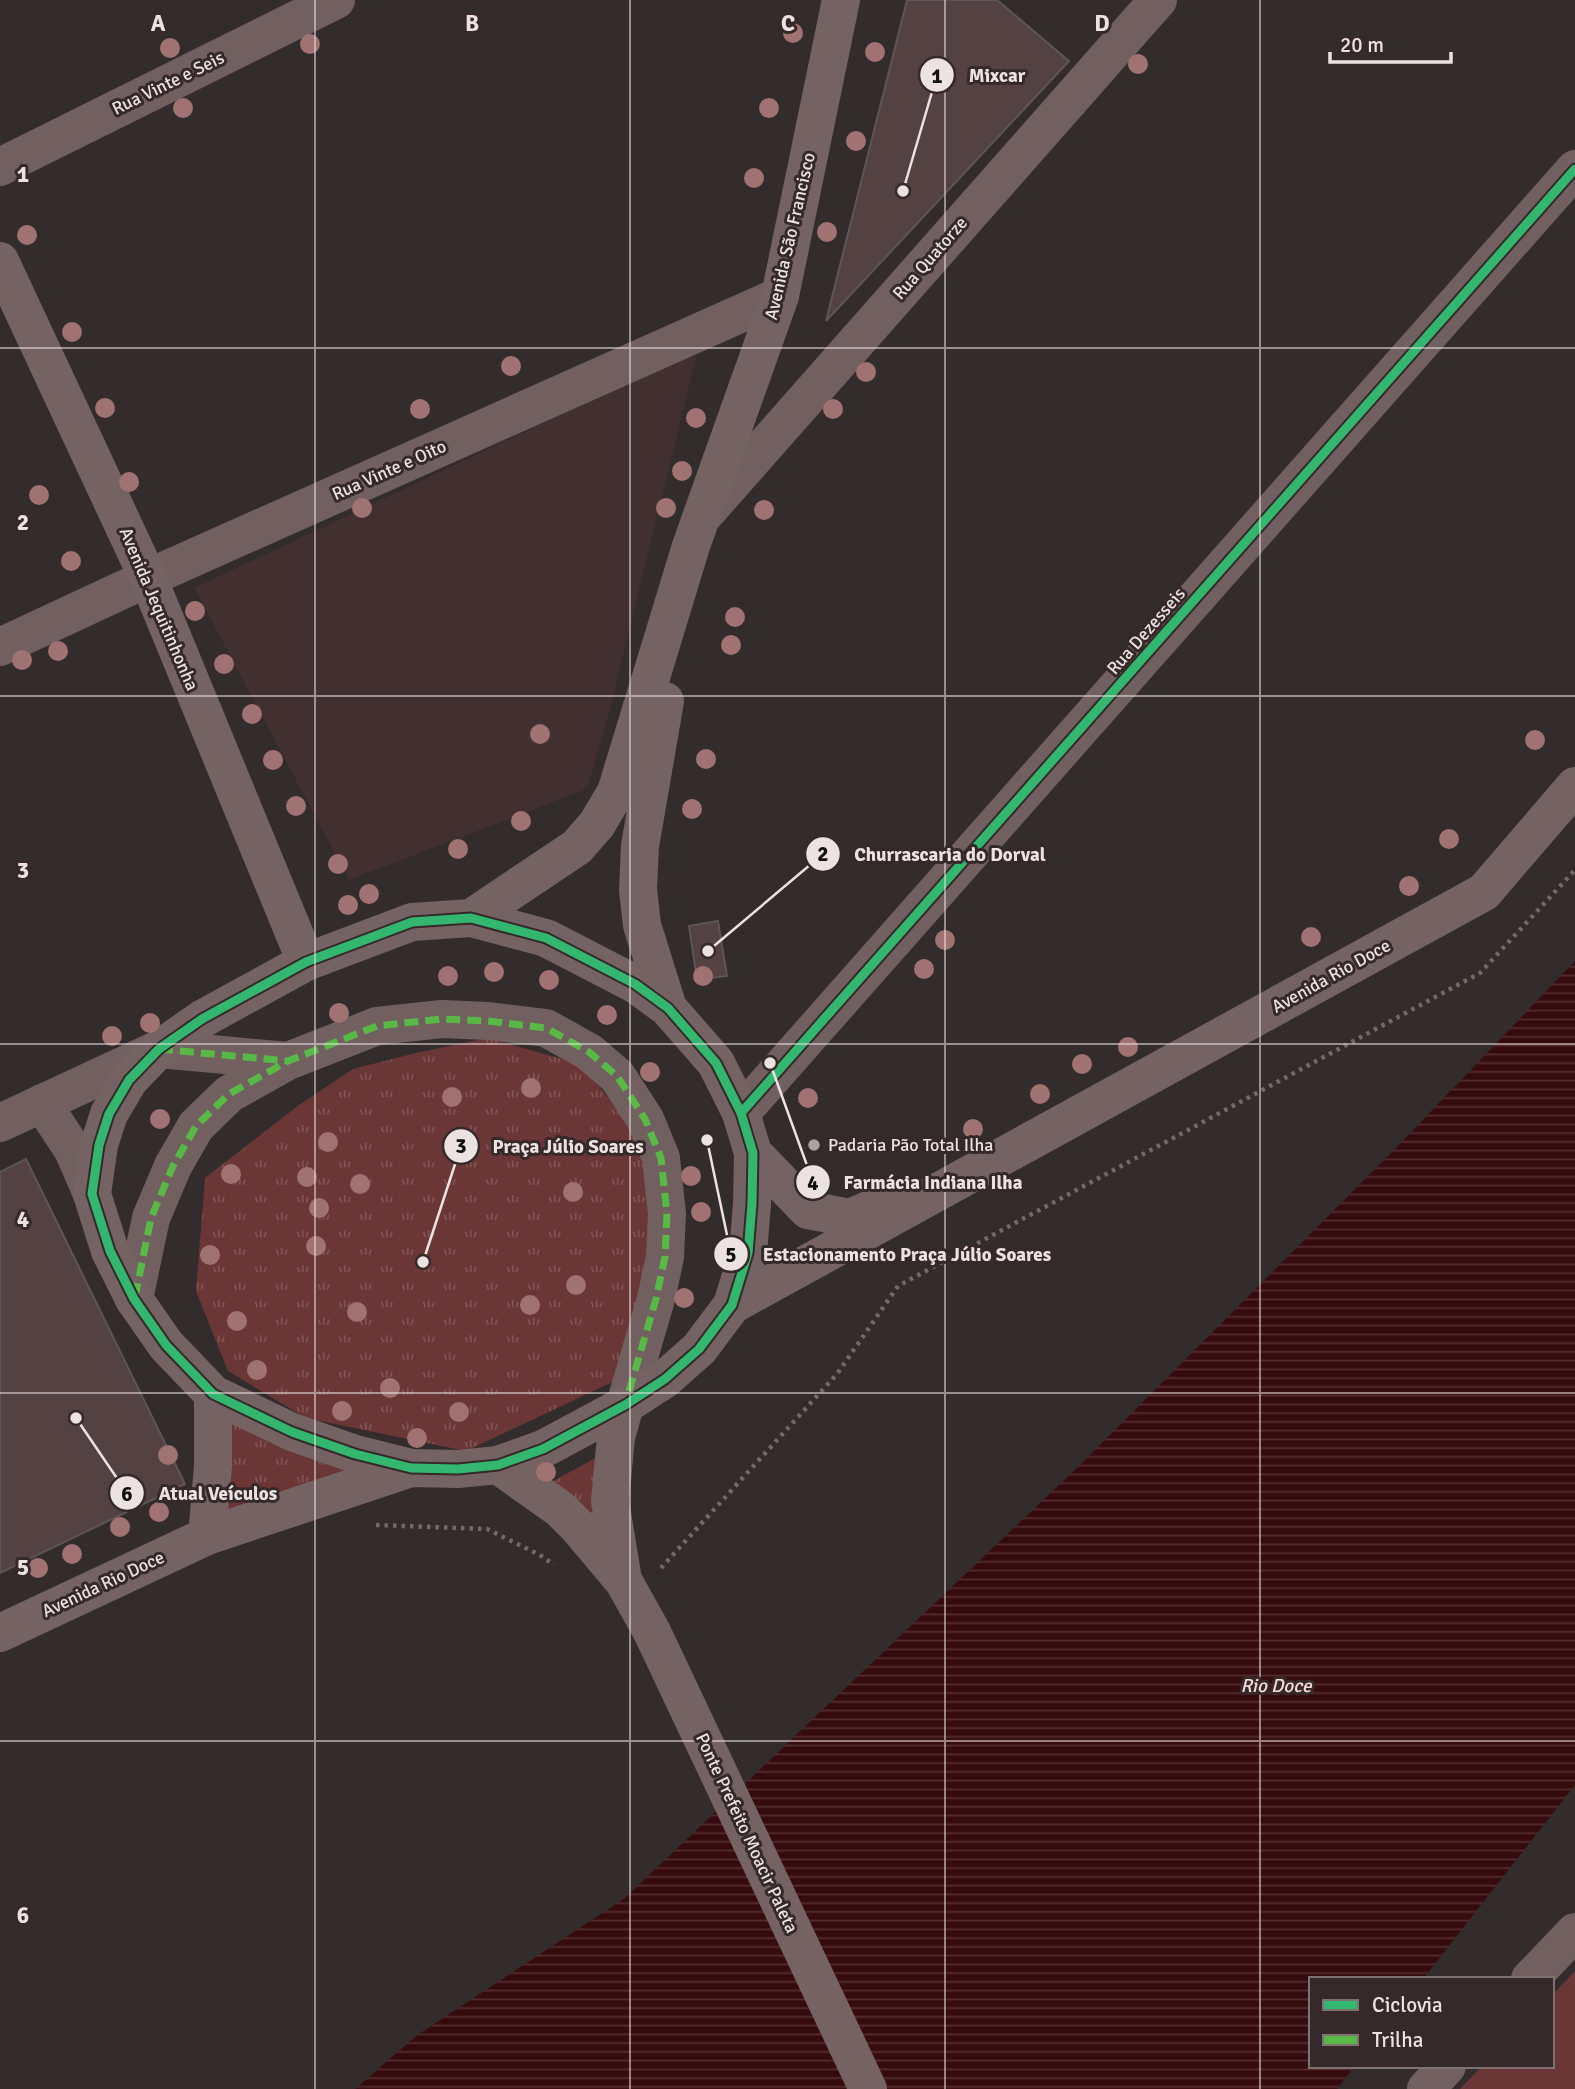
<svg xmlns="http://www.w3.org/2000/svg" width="1575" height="2089" viewBox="0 0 1575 2089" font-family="Signika,sans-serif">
	<defs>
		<pattern id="grass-tufts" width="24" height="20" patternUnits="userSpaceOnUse" patternTransform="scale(1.75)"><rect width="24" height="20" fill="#6b3736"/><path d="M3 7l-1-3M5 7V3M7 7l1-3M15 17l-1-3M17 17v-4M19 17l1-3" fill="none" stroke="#805453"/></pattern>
		<pattern id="water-rules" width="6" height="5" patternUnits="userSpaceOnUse" patternTransform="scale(1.75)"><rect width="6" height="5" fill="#360b0d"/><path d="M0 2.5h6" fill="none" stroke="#532e30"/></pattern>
	</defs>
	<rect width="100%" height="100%" fill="#332c2c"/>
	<!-- built -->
	<path fill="#422f2f" d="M698 350 607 721 587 789 349 880 194 588Z"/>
	<!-- grass -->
	<path fill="url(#grass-tufts)" d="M488 1038 583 1065 641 1141 652 1234 625 1376 466 1451 306 1418 228 1371 196 1291 205 1178 299 1105 353 1069 416 1053Z
		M225 1416 369 1470 222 1518Z
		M610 1450 611 1560 541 1488Z"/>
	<!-- garden -->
	<path fill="#6b3736" d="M1575 1971V2089H1460L1482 2066H1552V1995Z"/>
	<!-- water -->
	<path fill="url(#water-rules)" d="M1575 961V1785L1423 1979H1311V2066H1355L1337 2089H355L416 2036 625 1898 1083 1462 1395 1149Z"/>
	<!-- building -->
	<path fill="#544141" stroke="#5c5656" stroke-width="2" d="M907 0H997L1069 61 826 321Z
		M718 921 727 976 697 980 689 926Z
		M26 1159 185 1484 0 1573V1172Z"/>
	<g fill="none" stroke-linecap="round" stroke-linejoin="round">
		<!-- path -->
		<path stroke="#756868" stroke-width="4.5" stroke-dasharray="3.5 5" stroke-linecap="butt" d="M376 1525 487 1529 540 1555 554 1565
			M661 1568 837 1374 898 1286 1480 973 1575 870"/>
		<!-- street -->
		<path stroke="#726060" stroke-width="38" d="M0 167 336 0
			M702 517 1158 0
			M0 647 148 578 780 296
			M42 1103 73 1150 92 1194
			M741 1113 1575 169
			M0 1123 159 1049 288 1061
			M134 1299 151 1218 173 1166 196 1126 229 1094 288 1061 377 1026 442 1019 488 1021 546 1028 589 1052 617 1076 645 1119 661 1158 667 1214 665 1257 656 1299 625 1405
			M1530 1979 1575 1932
			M1426 2089 1447 2066"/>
		<!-- secondary -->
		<path stroke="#756262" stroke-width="38" d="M0 261 148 578 306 962
			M665 701 640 846 638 890 642 925 668 1008
			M471 918 546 938 635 984 668 1008 716 1063 741 1113 753 1153 752 1204 748 1253 732 1305 699 1349 665 1379 625 1405 543 1449 498 1465 458 1469 411 1468 355 1454 292 1432 213 1394 166 1345 134 1299 110 1251 92 1194 99 1145 109 1114 129 1080 159 1049 202 1019 306 962 412 922Z
			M471 918 577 847 597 824 616 792 691 546 780 296 841 0
			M753 1153 808 1210 850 1218 887 1202
			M732 1305 1484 892 1575 786
			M498 1465 560 1509 578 1527 620 1577
			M207 1536 213 1466V1394
			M623 1580 610 1501 616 1437 625 1405
			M0 1633 207 1536 411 1468"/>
		<!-- secondary-bridge -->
		<path stroke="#756262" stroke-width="38" d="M623 1580 652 1632 868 2089"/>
		<!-- quiet -->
		<path stroke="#58b947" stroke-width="7" stroke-dasharray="14 7" stroke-linecap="butt" d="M159 1049 288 1061
			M135 1297 151 1218 173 1166 196 1126 229 1094 288 1061 377 1026 442 1019 488 1021 546 1028 589 1052 617 1076 645 1119 661 1158 667 1214 665 1257 656 1299 625 1405"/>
		<!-- cycleway casing -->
		<g stroke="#362929" stroke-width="13">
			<path id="cycleway" d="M471 918 546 938 635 984 668 1008 716 1063 741 1113 753 1153 752 1204 748 1253 732 1305 699 1349 665 1379 625 1405 543 1449 498 1465 458 1469 411 1468 355 1454 292 1432 213 1394 166 1345 134 1299 110 1251 92 1194 99 1145 109 1114 129 1080 159 1049 202 1019 306 962 412 922Z
				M741 1113 1575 169"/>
		</g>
		<!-- cycleway -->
		<use href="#cycleway" stroke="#33b770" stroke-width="9"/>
	</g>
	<!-- trees -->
	<g fill="#a07271">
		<circle cx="793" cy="33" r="10"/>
		<circle cx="310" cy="44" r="10"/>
		<circle cx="170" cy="48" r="10"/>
		<circle cx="875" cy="52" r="10"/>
		<circle cx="1138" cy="64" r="10"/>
		<circle cx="183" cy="108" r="10"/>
		<circle cx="769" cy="108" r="10"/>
		<circle cx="856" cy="141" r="10"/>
		<circle cx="754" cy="178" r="10"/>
		<circle cx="827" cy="232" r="10"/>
		<circle cx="27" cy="235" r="10"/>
		<circle cx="72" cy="332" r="10"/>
		<circle cx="511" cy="366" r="10"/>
		<circle cx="866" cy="372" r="10"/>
		<circle cx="105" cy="408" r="10"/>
		<circle cx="420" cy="409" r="10"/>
		<circle cx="833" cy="409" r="10"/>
		<circle cx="696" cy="418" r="10"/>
		<circle cx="682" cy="471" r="10"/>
		<circle cx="129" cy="482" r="10"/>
		<circle cx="39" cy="495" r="10"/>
		<circle cx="362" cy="508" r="10"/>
		<circle cx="666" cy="508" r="10"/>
		<circle cx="764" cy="510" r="10"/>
		<circle cx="71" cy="561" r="10"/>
		<circle cx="195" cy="611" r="10"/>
		<circle cx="735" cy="617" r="10"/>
		<circle cx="731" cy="645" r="10"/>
		<circle cx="58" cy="651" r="10"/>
		<circle cx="22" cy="660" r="10"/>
		<circle cx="224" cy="664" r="10"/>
		<circle cx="252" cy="714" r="10"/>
		<circle cx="540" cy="734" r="10"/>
		<circle cx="1535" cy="740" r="10"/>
		<circle cx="706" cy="759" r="10"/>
		<circle cx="273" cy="760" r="10"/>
		<circle cx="296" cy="806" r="10"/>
		<circle cx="692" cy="809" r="10"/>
		<circle cx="521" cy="821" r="10"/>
		<circle cx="1449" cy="839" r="10"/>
		<circle cx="458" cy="849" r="10"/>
		<circle cx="338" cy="864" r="10"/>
		<circle cx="1409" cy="886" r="10"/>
		<circle cx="369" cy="894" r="10"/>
		<circle cx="348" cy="905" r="10"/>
		<circle cx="1311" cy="937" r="10"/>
		<circle cx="945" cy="940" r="10"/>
		<circle cx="924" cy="969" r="10"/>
		<circle cx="494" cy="972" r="10"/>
		<circle cx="448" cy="976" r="10"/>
		<circle cx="703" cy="976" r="10"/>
		<circle cx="549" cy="980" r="10"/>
		<circle cx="339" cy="1013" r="10"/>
		<circle cx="607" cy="1015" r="10"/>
		<circle cx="150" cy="1023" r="10"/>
		<circle cx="112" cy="1036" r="10"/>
		<circle cx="1128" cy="1047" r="10"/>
		<circle cx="1082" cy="1064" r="10"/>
		<circle cx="650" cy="1072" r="10"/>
		<circle cx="531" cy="1088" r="10"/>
		<circle cx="1040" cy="1094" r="10"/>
		<circle cx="452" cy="1097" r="10"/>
		<circle cx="808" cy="1098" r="10"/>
		<circle cx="160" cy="1119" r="10"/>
		<circle cx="973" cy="1129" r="10"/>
		<circle cx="328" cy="1142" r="10"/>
		<circle cx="231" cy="1174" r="10"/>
		<circle cx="691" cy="1176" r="10"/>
		<circle cx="307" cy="1177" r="10"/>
		<circle cx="360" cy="1184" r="10"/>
		<circle cx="573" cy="1192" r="10"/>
		<circle cx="319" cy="1208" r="10"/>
		<circle cx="701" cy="1212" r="10"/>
		<circle cx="316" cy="1246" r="10"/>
		<circle cx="210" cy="1255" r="10"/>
		<circle cx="576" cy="1285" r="10"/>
		<circle cx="684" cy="1298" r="10"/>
		<circle cx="530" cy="1305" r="10"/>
		<circle cx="357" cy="1312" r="10"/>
		<circle cx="237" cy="1321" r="10"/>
		<circle cx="257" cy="1370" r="10"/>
		<circle cx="390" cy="1388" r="10"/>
		<circle cx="342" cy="1411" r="10"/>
		<circle cx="459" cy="1412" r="10"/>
		<circle cx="417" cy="1438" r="10"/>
		<circle cx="168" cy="1455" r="10"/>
		<circle cx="546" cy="1472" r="10"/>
		<circle cx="159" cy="1512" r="10"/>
		<circle cx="120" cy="1527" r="10"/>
		<circle cx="72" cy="1554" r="10"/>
		<circle cx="38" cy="1568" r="10"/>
	</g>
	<!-- grid -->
	<path fill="none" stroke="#ebe2e1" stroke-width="2" stroke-opacity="0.55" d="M315 0V2089M630 0V2089M945 0V2089M1260 0V2089M0 348H1575M0 696H1575M0 1044H1575M0 1393H1575M0 1741H1575"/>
	<!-- markers -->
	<circle fill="#aba2a2" stroke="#362929" stroke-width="2.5" cx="814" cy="1145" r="7"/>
	<g text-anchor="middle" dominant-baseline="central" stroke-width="6" stroke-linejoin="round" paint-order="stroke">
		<!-- street labels -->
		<g font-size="18" fill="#ebe2e1" stroke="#362929">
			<text transform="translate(168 83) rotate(-26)">Rua Vinte e Seis</text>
			<text transform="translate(790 236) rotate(-77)">Avenida São Francisco</text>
			<text transform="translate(930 258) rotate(-49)">Rua Quatorze</text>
			<text transform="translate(389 470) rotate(-24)">Rua Vinte e Oito</text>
			<text transform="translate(159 609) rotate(67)">Avenida Jequitinhonha</text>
			<text transform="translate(1146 631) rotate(-49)">Rua Dezesseis</text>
			<text transform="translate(1331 976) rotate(-29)">Avenida Rio Doce</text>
			<text transform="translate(103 1584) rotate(-25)">Avenida Rio Doce</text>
			<text transform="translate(747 1833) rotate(65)">Ponte Prefeito Moacir Paleta</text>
		</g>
		<!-- poi labels -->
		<g font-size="18" fill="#ebe2e1" stroke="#362929" text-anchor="start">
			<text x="828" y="1145">Padaria Pão Total Ilha</text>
		</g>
		<!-- water labels -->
		<g font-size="19" font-style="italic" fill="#f7dbda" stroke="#362929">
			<text x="1276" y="1686">Rio Doce</text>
		</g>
	</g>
	<g font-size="23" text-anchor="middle" font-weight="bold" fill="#ebe2e1" stroke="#362929" stroke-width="6" stroke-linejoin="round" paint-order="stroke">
		<text x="158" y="31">A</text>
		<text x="472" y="31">B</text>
		<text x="788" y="31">C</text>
		<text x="1102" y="31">D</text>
		<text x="23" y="182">1</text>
		<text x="23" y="530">2</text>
		<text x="23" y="878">3</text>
		<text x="23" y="1227">4</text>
		<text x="23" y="1575">5</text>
		<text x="23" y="1923">6</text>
	</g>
	<!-- callouts -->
	<path fill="none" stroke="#ebe2e1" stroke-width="2.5" d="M903 191L937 75M708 951L823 854M423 1262L461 1146M770 1063L813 1182M707 1140L731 1254M76 1418L127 1493"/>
	<g fill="#ebe2e1" stroke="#362929" stroke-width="2.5">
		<circle cx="903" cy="191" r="7"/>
		<circle cx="708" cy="951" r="7"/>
		<circle cx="423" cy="1262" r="7"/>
		<circle cx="770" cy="1063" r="7"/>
		<circle cx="707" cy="1140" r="7"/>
		<circle cx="76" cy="1418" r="7"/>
		<circle cx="937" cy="75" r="18"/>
		<circle cx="823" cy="854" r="18"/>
		<circle cx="461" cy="1146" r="18"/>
		<circle cx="813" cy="1182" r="18"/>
		<circle cx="731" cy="1254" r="18"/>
		<circle cx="127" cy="1493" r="18"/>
	</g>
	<g font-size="21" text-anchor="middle" font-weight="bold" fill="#111">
		<text x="937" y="83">1</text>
		<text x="823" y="861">2</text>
		<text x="461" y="1153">3</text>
		<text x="813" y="1190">4</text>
		<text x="731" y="1262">5</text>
		<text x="127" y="1501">6</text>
	</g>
	<g font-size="19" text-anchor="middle" font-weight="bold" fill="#ebe2e1" stroke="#362929" stroke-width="6" stroke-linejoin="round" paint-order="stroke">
		<text x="997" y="82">Mixcar</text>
		<text x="950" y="861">Churrascaria do Dorval</text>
		<text x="568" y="1153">Praça Júlio Soares</text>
		<text x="933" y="1189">Farmácia Indiana Ilha</text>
		<text x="907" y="1261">Estacionamento Praça Júlio Soares</text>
		<text x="218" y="1500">Atual Veículos</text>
	</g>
	<!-- legend -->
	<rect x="1309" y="1977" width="245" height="91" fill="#362929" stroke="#7e7373" stroke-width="2"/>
	<rect x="1323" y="2000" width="35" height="10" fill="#33b770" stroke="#7e7373" stroke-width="2"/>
	<text x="1372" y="2012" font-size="21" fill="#ebe2e1">Ciclovia</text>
	<rect x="1323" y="2035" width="35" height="10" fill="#58b947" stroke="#7e7373" stroke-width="2"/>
	<text x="1372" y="2047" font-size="21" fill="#ebe2e1">Trilha</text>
	<!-- scale -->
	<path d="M1330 52v10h121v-10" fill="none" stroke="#ebe2e1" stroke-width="3.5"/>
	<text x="1340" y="52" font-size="21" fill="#ebe2e1" stroke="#362929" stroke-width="5" paint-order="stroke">20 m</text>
</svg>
